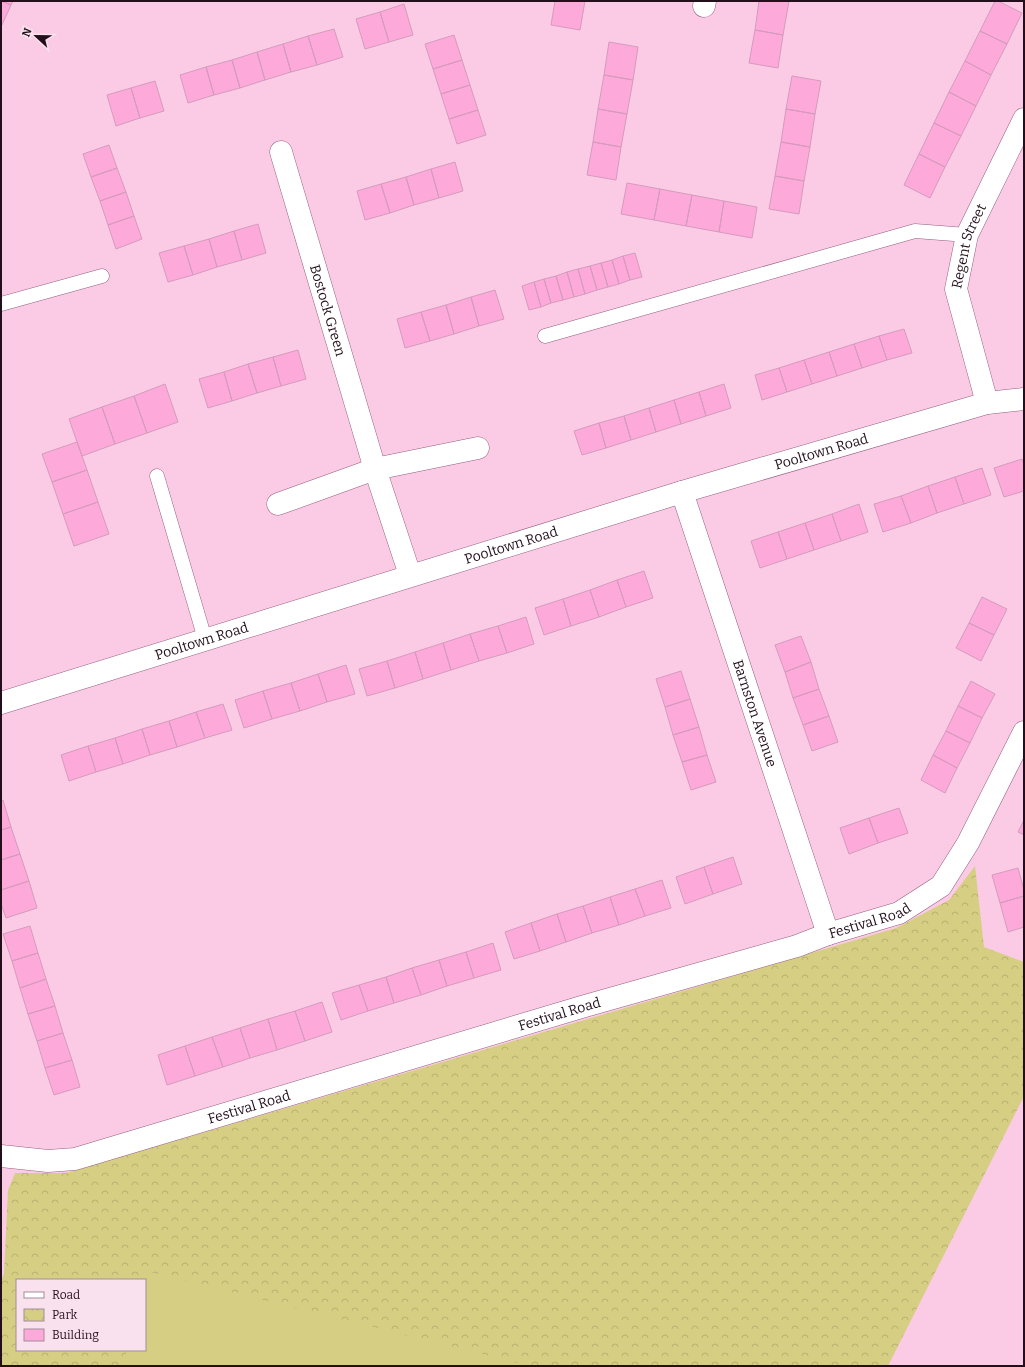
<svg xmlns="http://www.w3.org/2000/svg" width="1025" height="1367" viewBox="0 0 1025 1367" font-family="Bitter,serif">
	<defs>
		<pattern id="park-crowns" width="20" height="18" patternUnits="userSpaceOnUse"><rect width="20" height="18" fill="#d6cf83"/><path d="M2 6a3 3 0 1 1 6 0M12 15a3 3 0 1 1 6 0" fill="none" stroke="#b7b171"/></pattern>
	</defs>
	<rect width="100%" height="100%" fill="#fbcbe6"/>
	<!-- park -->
	<path fill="url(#park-crowns)" fill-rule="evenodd" d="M975 866 984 947 1024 962V1096L888 1366H1V1282L4 1273 8 1190 15 1173H66L896 928 949 900ZM17 1280H145V1350H17Z"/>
	<!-- garden -->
	<path fill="#d6cf83" d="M146 1271 530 1366H123L127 1350H145L144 1280Z"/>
	<!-- building -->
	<path fill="#fdaadb" stroke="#d49bbc" d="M1 1 11 5 1 27Z
		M2 1H13L11 5Z
		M555 1H585L580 30 551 25Z
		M759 1H789L783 35 755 30Z
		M995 1H998L1022 13 1007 44 980 31Z
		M404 4 413 35 389 42 380 12Z
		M380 12 389 42 365 49 356 19Z
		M334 29 343 57 317 65 308 36Z
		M755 30 783 35 778 68 749 63Z
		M980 31 1007 44 991 75 965 61Z
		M454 35 462 60 433 69 425 44Z
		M308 36 317 65 291 72 283 44Z
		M609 42 638 47 633 80 604 75Z
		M283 44 291 72 265 80 257 52Z
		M257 52 265 80 240 88 232 60Z
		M232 60 240 88 214 95 206 67Z
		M462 60 470 85 441 94 433 69Z
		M965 61 991 75 976 106 949 92Z
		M206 67 214 95 188 103 180 75Z
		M604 75 633 80 627 114 598 109Z
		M792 76 821 81 815 114 786 109Z
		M155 81 164 111 140 118 131 88Z
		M470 85 478 110 449 119 441 94Z
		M131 88 140 118 116 126 107 95Z
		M949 92 976 106 961 136 934 123Z
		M598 109 627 114 621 147 593 142Z
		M786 109 815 114 810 147 781 142Z
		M478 110 486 135 457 144 449 119Z
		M934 123 961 136 945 167 919 154Z
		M593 142 621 147 616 180 587 175Z
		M781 142 810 147 804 181 775 176Z
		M109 145 117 168 91 177 83 154Z
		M919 154 945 167 930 198 904 185Z
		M455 162 463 191 439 198 431 169Z
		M117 168 126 192 100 201 91 177Z
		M431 169 439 198 414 205 406 177Z
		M775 176 804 181 799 214 769 209Z
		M406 177 414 205 390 213 381 184Z
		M627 183 660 189 654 220 621 214Z
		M381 184 390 213 365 220 357 191Z
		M660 189 692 195 686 226 654 220Z
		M126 192 134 216 108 225 100 201Z
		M692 195 724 201 719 232 686 226Z
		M724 201 757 207 752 238 719 232Z
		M134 216 142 239 116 249 108 225Z
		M258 224 266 253 242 260 234 231Z
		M234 231 242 260 217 267 209 239Z
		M209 239 217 267 193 275 184 246Z
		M184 246 193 275 168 282 159 253Z
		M635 253 642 277 630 280 623 256Z
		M623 256 630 280 619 284 612 260Z
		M612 260 619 284 608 287 601 263Z
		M601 263 608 287 597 290 590 266Z
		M590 266 597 290 585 294 578 269Z
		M578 269 585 294 574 297 567 272Z
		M567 272 574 297 563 300 556 276Z
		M556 276 563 300 551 303 544 279Z
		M544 279 551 303 541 307 534 282Z
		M534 282 541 307 529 310 522 286Z
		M495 290 504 319 479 326 471 297Z
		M471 297 479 326 454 334 446 305Z
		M446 305 454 334 430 341 421 312Z
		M421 312 430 341 405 348 397 319Z
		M904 329 912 353 887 360 879 336Z
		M879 336 887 360 862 368 854 344Z
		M854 344 862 368 837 376 829 352Z
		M298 350 306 379 281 386 273 357Z
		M829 352 837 376 812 384 804 360Z
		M273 357 281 386 257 393 248 364Z
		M804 360 812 384 787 392 779 368Z
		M248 364 257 393 232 401 224 372Z
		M779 368 787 392 762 400 755 375Z
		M224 372 232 401 208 408 199 379Z
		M165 384 178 422 147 433 134 396Z
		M724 384 731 408 706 416 699 392Z
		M699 392 706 416 681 424 674 400Z
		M134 396 147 433 115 444 102 407Z
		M674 400 681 424 656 432 649 408Z
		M102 407 115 444 82 456 69 419Z
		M649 408 656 432 631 440 624 416Z
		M624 416 631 440 606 448 599 423Z
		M599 423 606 448 582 455 574 431Z
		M77 442 87 470 52 482 42 454Z
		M1022 459 1024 464V491L1004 497 994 468Z
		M982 468 991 495 964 504 955 477Z
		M87 470 98 502 63 514 52 482Z
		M955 477 964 504 937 513 928 486Z
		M928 486 937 513 911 523 901 496Z
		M901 496 911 523 883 532 874 504Z
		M98 502 109 534 74 546 63 514Z
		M859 504 868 532 841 541 832 514Z
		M832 514 841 541 814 550 805 523Z
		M805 523 814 550 787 559 778 532Z
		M778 532 787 559 760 568 751 541Z
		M644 571 653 598 626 607 617 580Z
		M617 580 626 607 599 617 590 590Z
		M590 590 599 617 571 626 563 599Z
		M982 597 1007 609 994 635 969 623Z
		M563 599 571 626 544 635 535 608Z
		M526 617 534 644 507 653 498 626Z
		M969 623 994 635 981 661 956 648Z
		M498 626 507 653 479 661 470 634Z
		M470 634 479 661 451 670 443 643Z
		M801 636 811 662 785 672 775 645Z
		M443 643 451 670 423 679 415 652Z
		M415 652 423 679 395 688 387 661Z
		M387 661 395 688 367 696 359 669Z
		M811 662 819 689 793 698 785 672Z
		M346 665 355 694 327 702 318 674Z
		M681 671 690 699 665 707 656 679Z
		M318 674 327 702 300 711 291 683Z
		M971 681 995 694 982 718 958 706Z
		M291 683 300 711 272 719 263 691Z
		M819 689 829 716 803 725 793 698Z
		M263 691 272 719 244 728 235 700Z
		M690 699 699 727 673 735 665 707Z
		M223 704 232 730 205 738 196 712Z
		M958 706 982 718 970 743 946 731Z
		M196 712 205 738 177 747 169 721Z
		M829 716 838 742 812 751 803 725Z
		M169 721 177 747 150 755 142 729Z
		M699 727 707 755 682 762 673 735Z
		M142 729 150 755 123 764 115 738Z
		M946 731 970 743 957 768 933 755Z
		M115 738 123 764 96 772 88 746Z
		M88 746 96 772 69 781 61 755Z
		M707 755 716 782 691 790 682 762Z
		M933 755 957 768 945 793 921 780Z
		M3 800 11 827 1 830V801Z
		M899 808 908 833 878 843 869 818Z
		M869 818 878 843 849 854 840 828Z
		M1024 820V835L1018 832Z
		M11 827 20 854 1 860V830Z
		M20 854 29 881 1 890V860Z
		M733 857 742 884 713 894 704 867Z
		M704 867 713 894 685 904 676 877Z
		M1018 868 1024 890V896L1000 903 992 875Z
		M662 880 671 908 645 916 635 889Z
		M29 881 37 908 6 918 1 904V890Z
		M635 889 645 916 619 925 610 897Z
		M1024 896V927L1008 932 1000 903Z
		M610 897 619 925 592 933 583 906Z
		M583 906 592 933 566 942 557 914Z
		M557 914 566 942 540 951 531 923Z
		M531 923 540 951 514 959 505 932Z
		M30 926 38 953 12 961 3 934Z
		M493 943 501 970 474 978 466 952Z
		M466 952 474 978 447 986 439 960Z
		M38 953 46 979 20 988 12 961Z
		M439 960 447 986 421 995 412 968Z
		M412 968 421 995 394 1003 386 977Z
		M386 977 394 1003 368 1011 359 985Z
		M46 979 55 1006 28 1014 20 988Z
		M359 985 368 1011 341 1020 332 993Z
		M322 1002 332 1032 305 1041 295 1011Z
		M55 1006 63 1033 37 1041 28 1014Z
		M295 1011 305 1041 277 1050 268 1019Z
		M268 1019 277 1050 250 1058 240 1028Z
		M240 1028 250 1058 223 1067 212 1037Z
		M63 1033 72 1060 45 1068 37 1041Z
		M212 1037 223 1067 195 1076 185 1046Z
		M185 1046 195 1076 167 1085 158 1055Z
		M72 1060 80 1087 54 1095 45 1068Z"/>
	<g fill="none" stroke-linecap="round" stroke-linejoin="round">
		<!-- lane casing -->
		<g stroke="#945f7e" stroke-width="15">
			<path id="lane" d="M1 304 102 276
				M545 336 915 231 967 235
				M157 476 205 639"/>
		</g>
		<!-- street casing -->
		<g stroke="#945f7e" stroke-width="23">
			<g id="street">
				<path d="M704 6 705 1"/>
				<path id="s1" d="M281 152 375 469 410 575"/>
				<path id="s2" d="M987 403 956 289 967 235 1024 119"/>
				<path id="s3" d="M682 492 828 934"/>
				<path d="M278 504 375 469 478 448"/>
				<path id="s4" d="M1 703 682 492 987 403 1024 399"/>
				<path id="s5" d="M1 1156 48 1161 75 1159 585 1006 797 946 828 934 899 913 941 886 968 843 1024 732"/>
			</g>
		</g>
		<!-- lane -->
		<use href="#lane" stroke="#fff" stroke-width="14"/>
		<!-- street -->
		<use href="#street" stroke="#fff" stroke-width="22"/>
	</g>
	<g text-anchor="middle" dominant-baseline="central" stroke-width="3.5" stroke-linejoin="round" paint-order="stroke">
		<!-- street labels -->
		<g font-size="14" fill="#230f1b" stroke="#f9e1ee">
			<text stroke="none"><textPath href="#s2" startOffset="163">Regent Street</textPath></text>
			<text stroke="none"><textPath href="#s1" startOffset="165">Bostock Green</textPath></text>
			<text stroke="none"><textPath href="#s4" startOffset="858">Pooltown Road</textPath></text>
			<text stroke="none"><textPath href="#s4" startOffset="534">Pooltown Road</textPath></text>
			<text stroke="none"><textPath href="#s4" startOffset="210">Pooltown Road</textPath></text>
			<text stroke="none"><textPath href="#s3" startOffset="233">Barnston Avenue</textPath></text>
			<text stroke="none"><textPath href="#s5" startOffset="904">Festival Road</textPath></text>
			<text stroke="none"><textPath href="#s5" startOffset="580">Festival Road</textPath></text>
			<text stroke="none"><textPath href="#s5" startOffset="256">Festival Road</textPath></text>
		</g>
	</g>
	<!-- border -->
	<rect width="1025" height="1367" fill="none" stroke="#230f1b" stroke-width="4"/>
	<!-- legend -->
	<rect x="16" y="1279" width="130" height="72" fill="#f9e1ee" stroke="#a38d9a"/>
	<rect x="24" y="1292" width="20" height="6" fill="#ffffff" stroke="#a38d9a"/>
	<text x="52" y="1299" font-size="12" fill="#230f1b">Road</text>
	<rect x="24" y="1309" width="20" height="12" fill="url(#park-crowns)" stroke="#a38d9a"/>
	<text x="52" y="1319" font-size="12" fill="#230f1b">Park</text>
	<rect x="24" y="1329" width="20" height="12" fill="#fdaadb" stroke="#a38d9a"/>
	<text x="52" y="1339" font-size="12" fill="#230f1b">Building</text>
	<!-- north arrow -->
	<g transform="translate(36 36) rotate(292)" stroke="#f9e1ee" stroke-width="3" paint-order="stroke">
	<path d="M0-3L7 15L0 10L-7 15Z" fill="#230f1b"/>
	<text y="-6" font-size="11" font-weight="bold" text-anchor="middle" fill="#230f1b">N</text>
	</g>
</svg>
